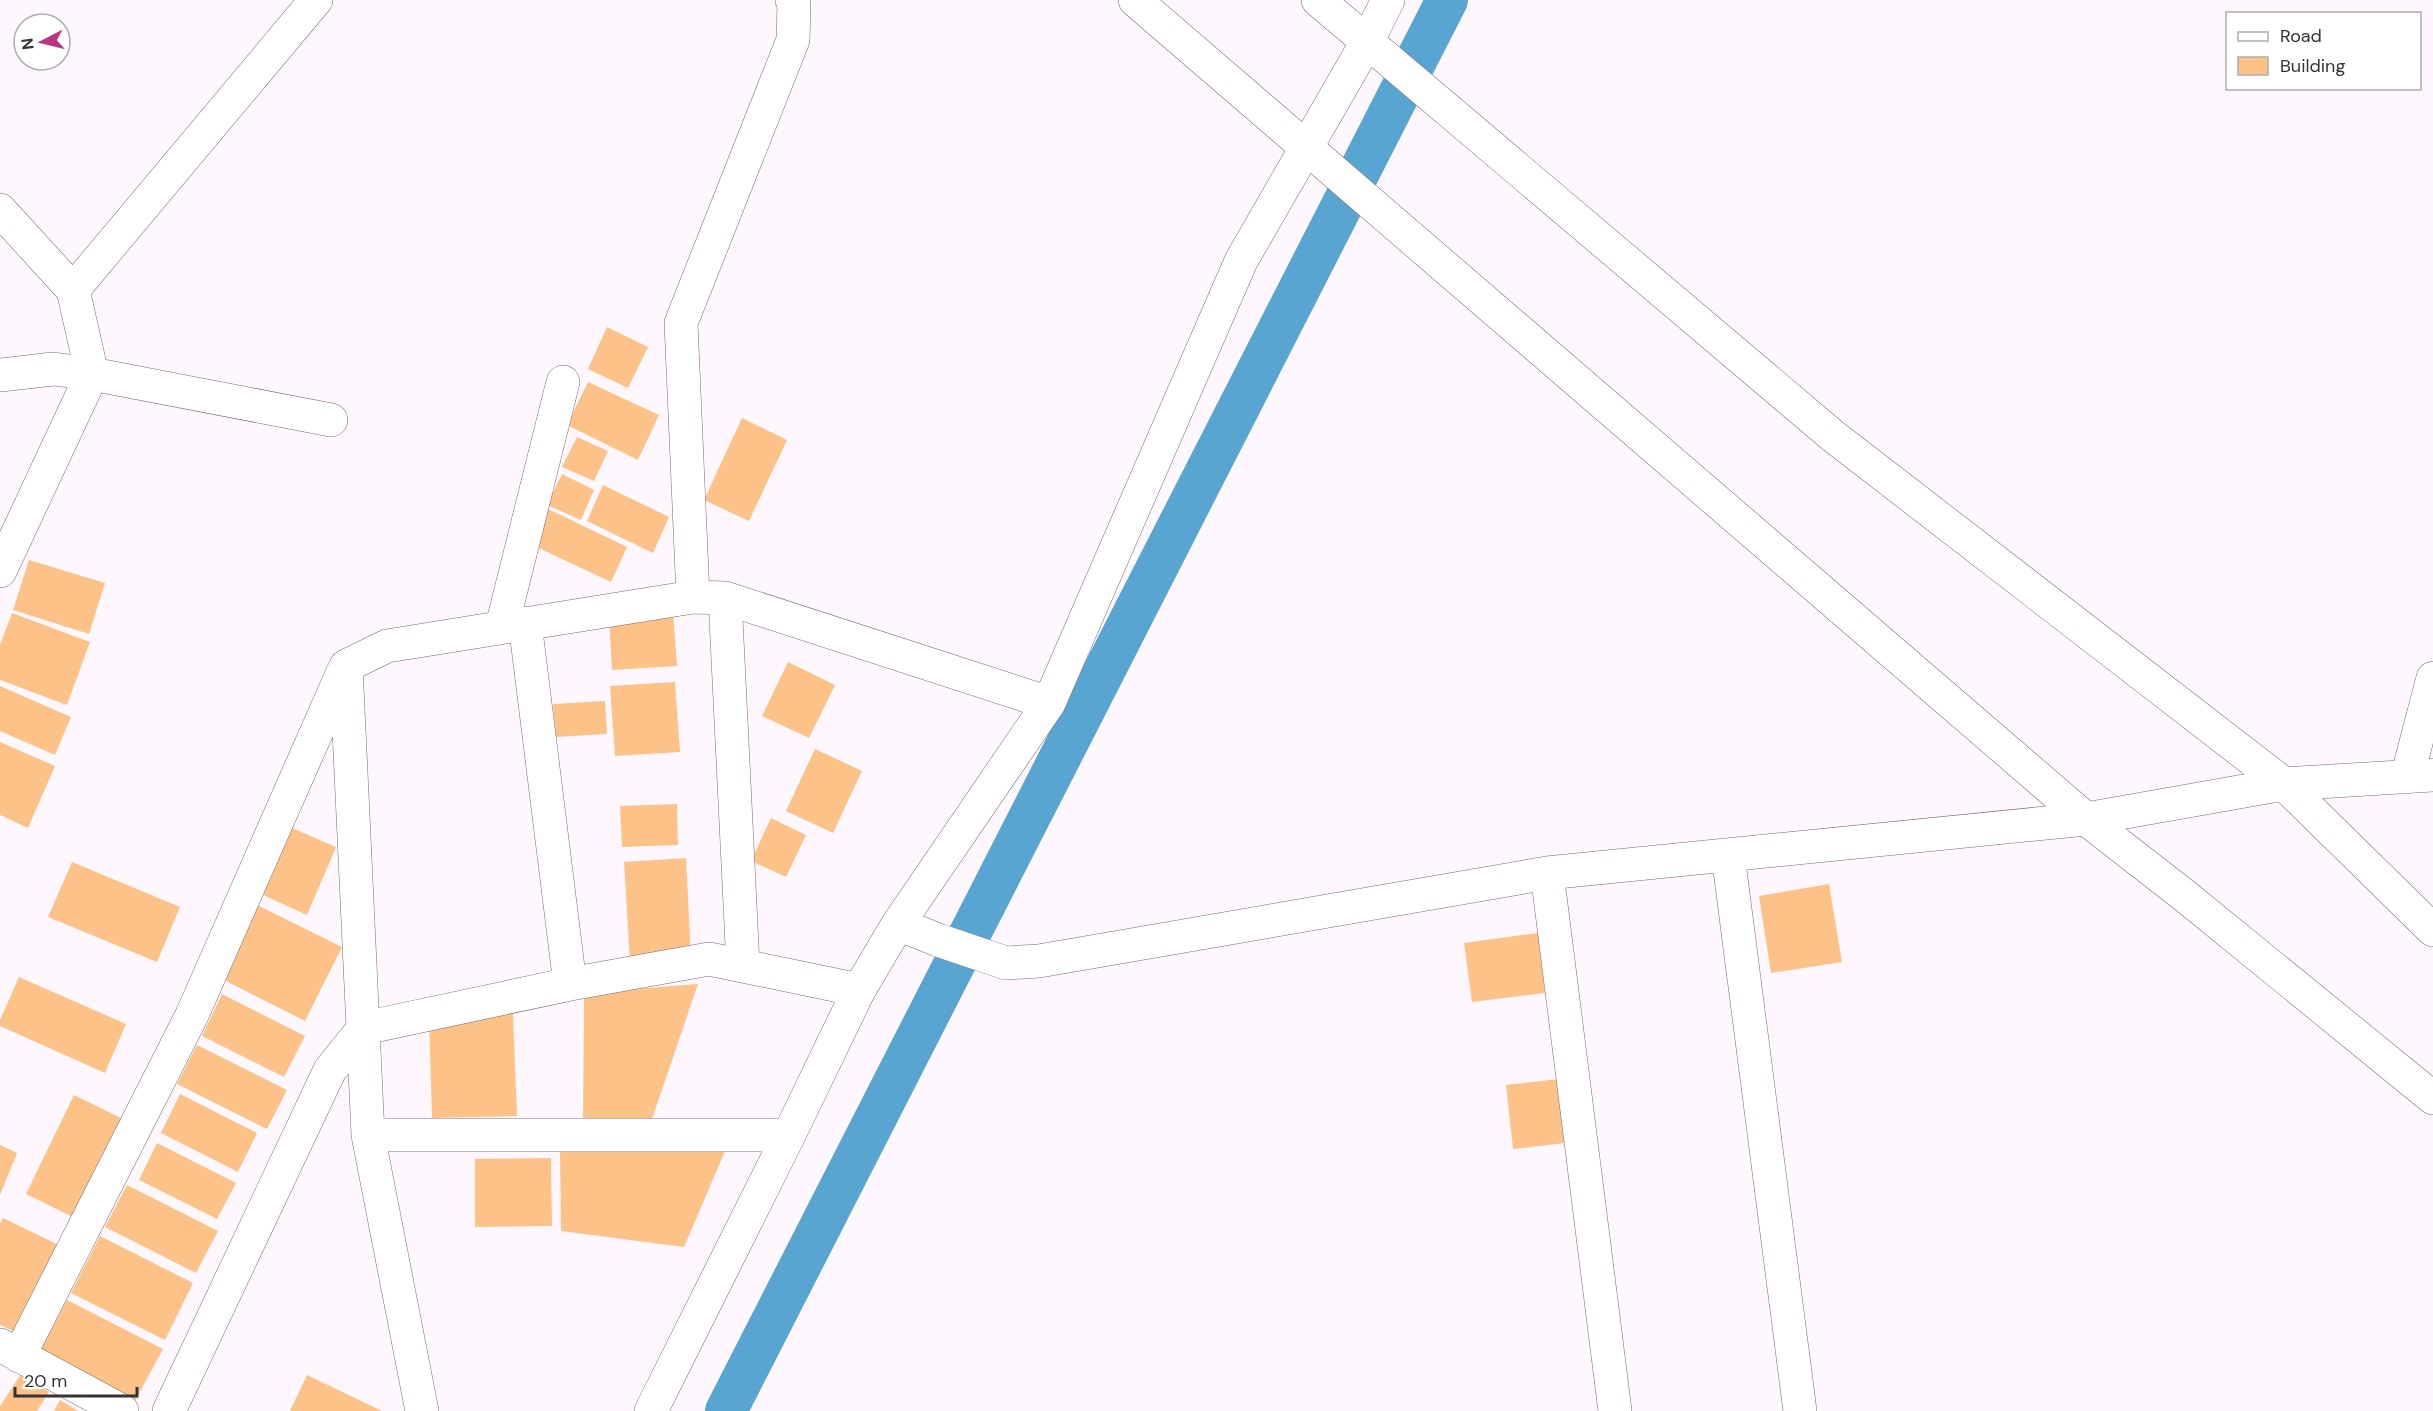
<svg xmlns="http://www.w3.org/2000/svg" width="2433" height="1411" viewBox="0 0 2433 1411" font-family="'DM Sans',sans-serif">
	<rect width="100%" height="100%" fill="#fef7fe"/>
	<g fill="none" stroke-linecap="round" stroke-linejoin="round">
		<!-- canal -->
		<path stroke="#58a5d2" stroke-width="42" d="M726 1411 1447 0"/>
	</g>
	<!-- building -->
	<path fill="#fdc287" d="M607 327 648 347 628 388 588 369Z
		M588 382 659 415 638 460 567 425Z
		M742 418 787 440 749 521 704 500Z
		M577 437 608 451 594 481 562 467Z
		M562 474 594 490 581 520 547 505Z
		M603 485 669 517 653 553 587 521Z
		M544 507 627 547 611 582 528 543Z
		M29 560 105 583 89 634 13 610Z
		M673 612 677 666 612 670 609 616Z
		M12 613 90 642 67 705 0 680V645Z
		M788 662 835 685 809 738 762 716Z
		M675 682 680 752 615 756 610 686Z
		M0 686 71 717 55 755 0 731Z
		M605 701 607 734 556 737 553 704Z
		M0 742 55 766 28 828 0 815Z
		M815 749 862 771 833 833 786 811Z
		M677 804 678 845 622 847 620 806Z
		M771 818 806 835 786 877 751 861Z
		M290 827 336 847 307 915 261 894Z
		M686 858 691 957 630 961 624 862Z
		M72 862 180 907 157 962 48 917Z
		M1829 884 1842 962 1771 973 1759 896Z
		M253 903 342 947 305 1021 216 976Z
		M1538 933 1545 993 1472 1002 1464 943Z
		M19 977 126 1024 105 1073 0 1026V1020Z
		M698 984 651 1122 583 1121 584 993Z
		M222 994 305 1036 284 1077 202 1036Z
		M513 1014 517 1116 432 1118 429 1017Z
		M197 1045 287 1090 267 1129 177 1084Z
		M1558 1079 1565 1143 1513 1149 1506 1085Z
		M180 1094 257 1133 238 1172 161 1133Z
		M74 1095 129 1122 81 1221 26 1194Z
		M157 1143 236 1183 217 1219 139 1180Z
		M0 1145 17 1153 0 1195Z
		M560 1149H726L684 1247 561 1231Z
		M551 1158 552 1226 475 1227V1159Z
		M127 1185 218 1231 196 1273 105 1227Z
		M3 1218 65 1248 24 1336 0 1325V1224Z
		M100 1236 193 1283 165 1340 71 1293Z
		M67 1300 163 1349 134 1403 39 1353Z
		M21 1374 49 1392 37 1411H0V1406Z
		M307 1375 382 1411H290Z
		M60 1400 78 1411H54Z"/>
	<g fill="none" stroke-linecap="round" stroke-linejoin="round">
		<!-- street casing -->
		<g stroke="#756b75" stroke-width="34">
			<path id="street" d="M0 210 73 290 316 0
				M0 375 53 369 92 374 73 290
				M0 571 92 374 331 420
				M693 597 681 323 793 40 794 4 792 0
				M725 598 743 966
				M525 623 570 984
				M502 626 563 382
				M2407 777 2433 678
				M1728 855 1800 1411
				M1547 873 1615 1411
				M898 924 938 940 1006 963 1039 961 1547 873 2086 819 2284 784 2433 775
				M368 1135H789
				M0 1345 122 1411
				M19 1356 192 1015 343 672
				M169 1411 330 1070 364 1028 570 984 709 959 859 990
				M422 1411 368 1135 346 666 387 646 693 597 725 598 1049 703
				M651 1411 789 1135 859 990 898 924 1049 703 1241 261 1367 42 1388 0"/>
		</g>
		<!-- secondary casing -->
		<g stroke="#756b75" stroke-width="34">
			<path id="secondary" d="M1135 0 2086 819 2185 896 2433 1098
				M1318 0 1833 436 2284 784 2433 930"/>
		</g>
		<!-- street -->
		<use href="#street" stroke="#fff" stroke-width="33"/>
		<!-- secondary -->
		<use href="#secondary" stroke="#fff" stroke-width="33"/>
	</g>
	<!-- legend -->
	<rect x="2226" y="12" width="195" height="78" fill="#ffffff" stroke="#afadaf" stroke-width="1.5"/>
	<rect x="2238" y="32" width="30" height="9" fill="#ffffff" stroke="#afadaf" stroke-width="1.5"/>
	<text x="2280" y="42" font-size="18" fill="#363236">Road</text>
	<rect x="2238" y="57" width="30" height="18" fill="#fdc287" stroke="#afadaf" stroke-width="1.5"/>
	<text x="2280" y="72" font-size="18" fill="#363236">Building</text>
	<!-- north arrow -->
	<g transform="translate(42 42) rotate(263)"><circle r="28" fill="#ffffff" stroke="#afadaf" stroke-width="1.5"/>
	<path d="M0-4.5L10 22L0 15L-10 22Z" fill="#b93781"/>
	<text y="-9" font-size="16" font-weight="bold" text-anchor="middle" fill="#363236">N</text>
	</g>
	<!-- scale -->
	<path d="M15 1387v9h122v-9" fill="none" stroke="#363236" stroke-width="3"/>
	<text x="24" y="1387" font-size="18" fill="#363236" stroke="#ffffff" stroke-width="4.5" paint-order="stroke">20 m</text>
</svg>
